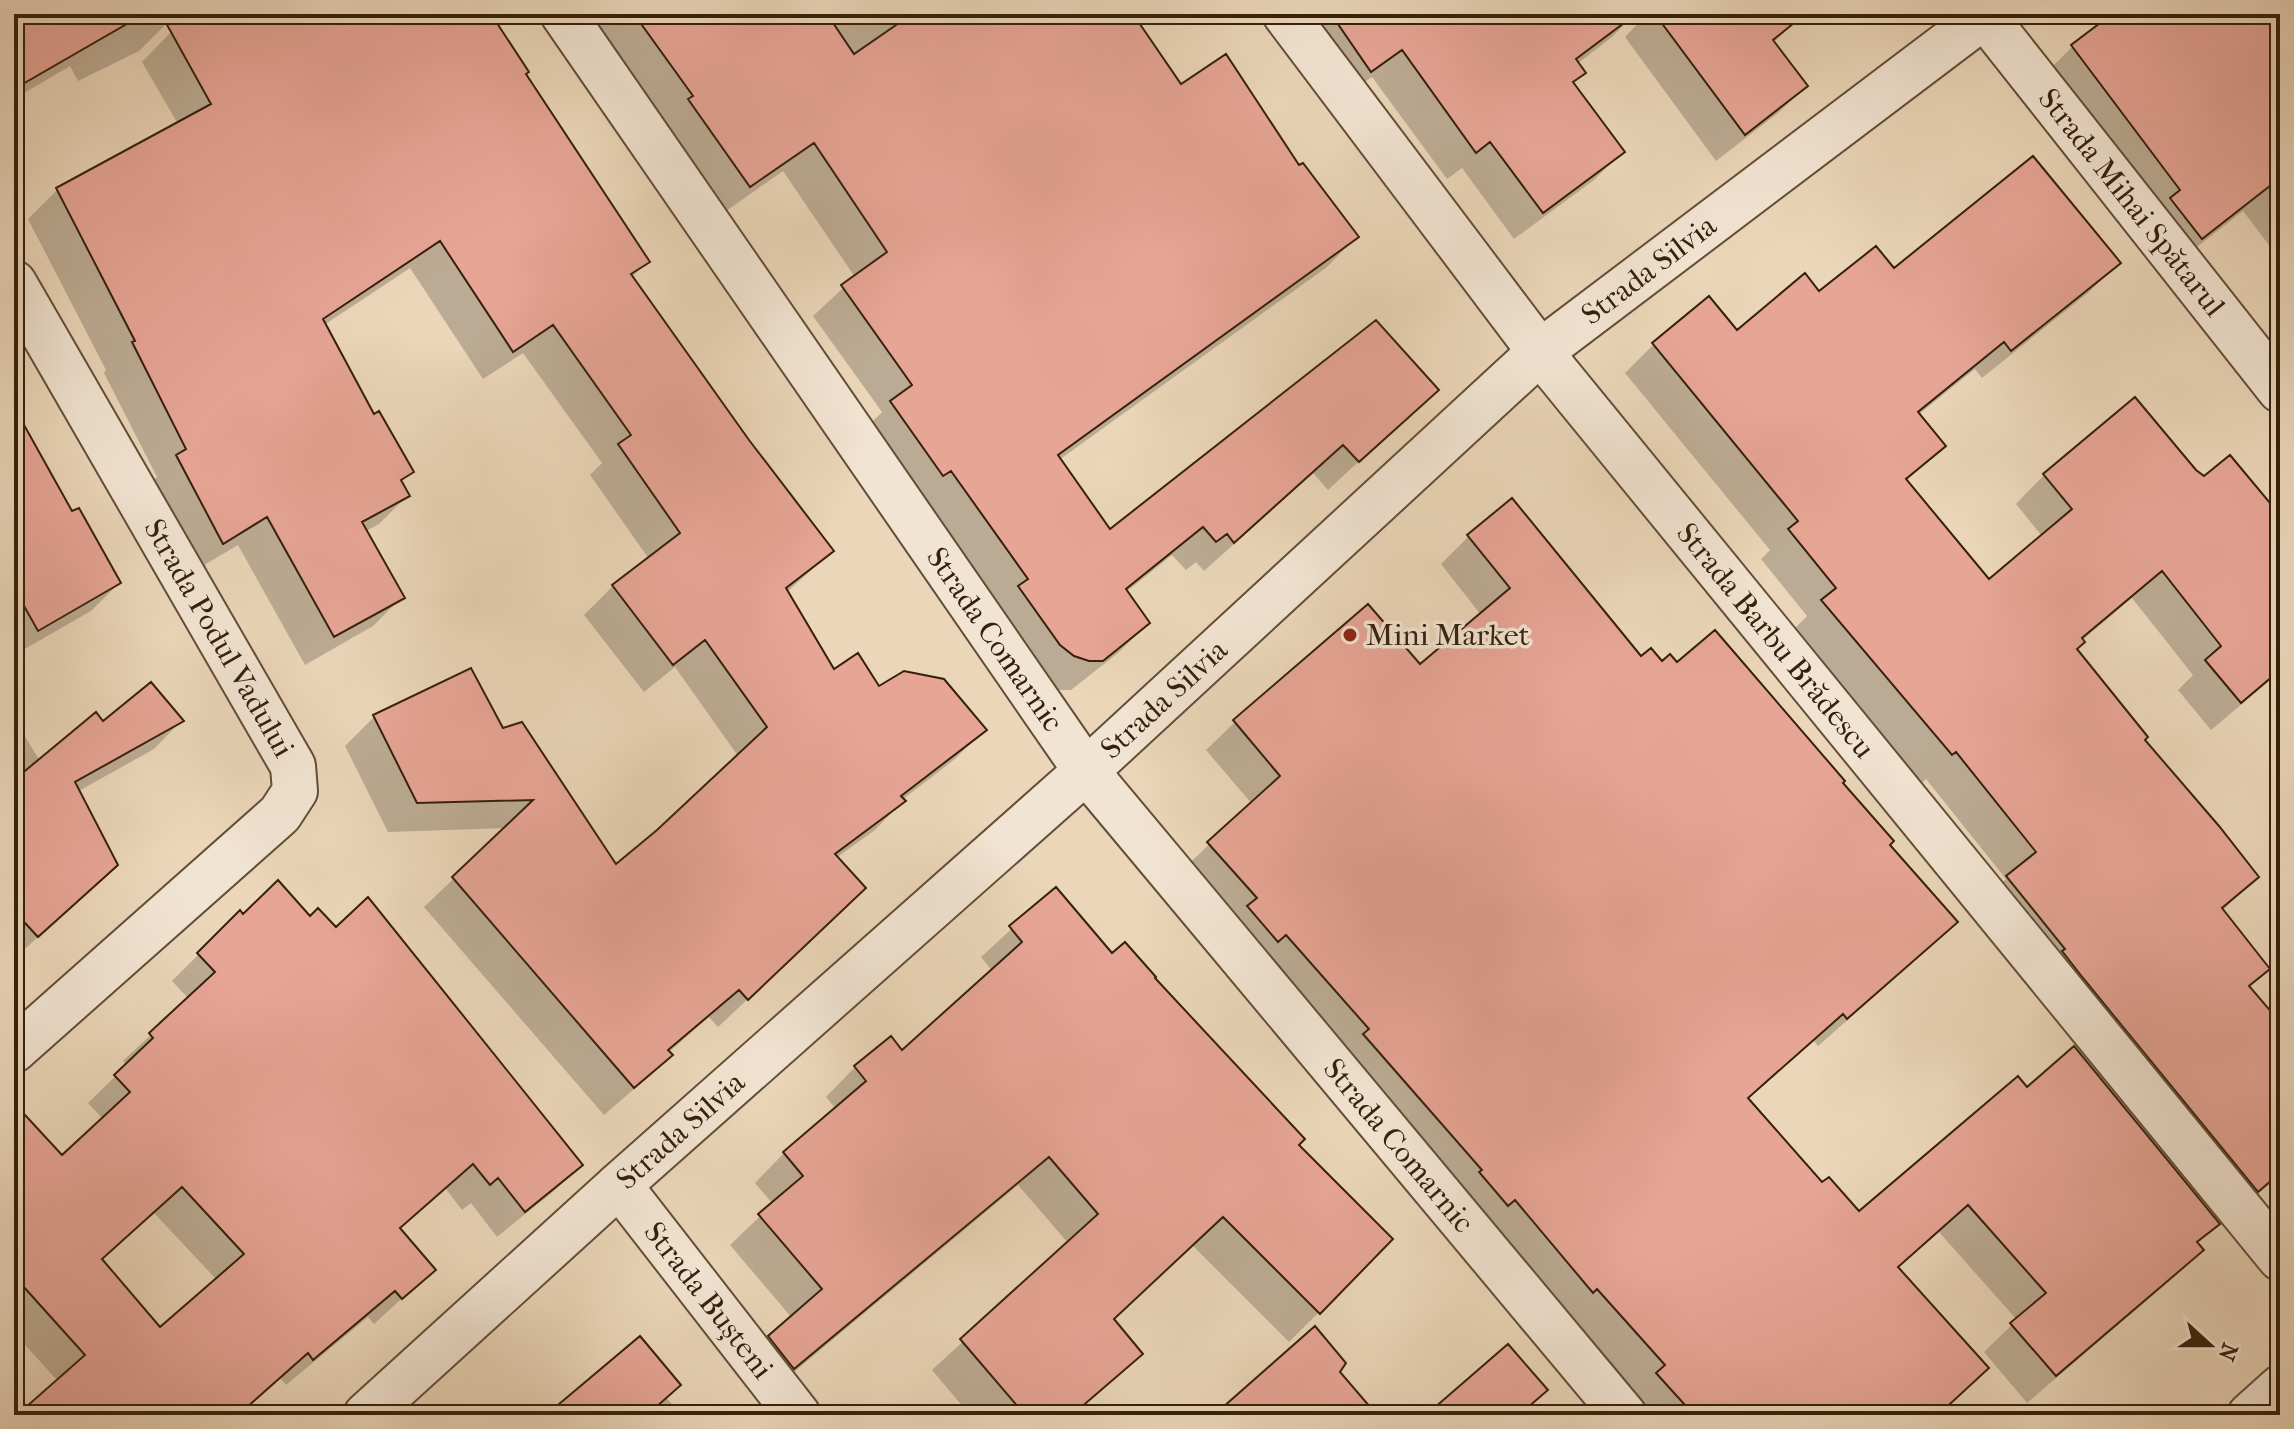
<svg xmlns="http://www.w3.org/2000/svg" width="2294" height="1429" viewBox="0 0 2294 1429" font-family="'IM FELL French Canon',serif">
	<rect width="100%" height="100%" fill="#ebd6b9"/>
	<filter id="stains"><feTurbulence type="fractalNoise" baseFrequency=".0025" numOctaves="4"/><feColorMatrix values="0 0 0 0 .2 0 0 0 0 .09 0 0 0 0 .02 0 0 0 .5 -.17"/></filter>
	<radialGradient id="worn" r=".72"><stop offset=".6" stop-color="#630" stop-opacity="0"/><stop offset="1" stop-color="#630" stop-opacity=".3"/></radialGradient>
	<!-- shadow -->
	<path fill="#0003" fill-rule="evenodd" d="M14 14H162L167 23 139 51 78 81 70 66 14 99Z
		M198 14H489L524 75 647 262 631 278 748 441 832 551 786 593 833 672 984 730 955 759 902 800 903 801 875 830 836 858 835 917 718 1027 709 1017 668 1053 670 1055 641 1083 604 1115 424 907 507 828 388 832 345 746 374 717 502 730 615 867 658 831 738 756 675 667 644 692 584 615 613 586 649 559 590 475 602 463 523 353 483 379 410 268 324 325 373 417 412 472 400 483 408 495 379 524 366 531 402 597 373 626 305 665 238 545 194 571 148 485 157 477 104 373 106 370 28 219 57 190 178 124 142 62 171 32Z
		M598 14H1130L1181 87 1299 168 1356 237 1327 267 1059 460 1110 532 1436 390 1328 490 1313 473 1204 571 1196 562 1186 570 1172 555 1126 592 1148 623 1118 653 1071 690H1058L1044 685 862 432 882 412 813 316 855 277 783 171 719 216 596 31 603 23Z
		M1279 14H1635L1612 37 1577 64 1583 73 1572 84 1622 152 1594 180 1514 239 1462 168 1447 179 1372 77 1342 98Z
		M1647 14H1804L1773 43 1806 86 1778 113 1716 161 1625 37Z
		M2115 14H2280V243L2272 249 2243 211 2174 265 2045 74 2073 46Z
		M2118 263 2089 292 1982 378 1975 369 1918 415 1943 446 1906 481 1988 582 2042 536 2016 504 2044 475 2195 472 2280 535V672L2211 730 2178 690 2193 675 2132 598 2081 641 2075 649 2143 740 2256 877 2222 911 2267 969 2248 988 2280 1026V1175L2228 1219 1979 906 2006 879 1926 779 1922 783 1793 630 1807 616 1761 559 1770 550 1625 373 1654 344 1737 333 1818 294 1894 271Z
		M14 411 72 514 119 583 91 611 14 655Z
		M1469 536 1641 659 1662 664 1841 783 1887 845 1955 922 1927 950 1818 1046 1814 1041 1746 1100 1822 1185 1859 1214 2026 1090 2217 1224 2196 1244 2201 1250 2173 1278 2027 1403 1984 1352 2017 1320 1939 1232 1897 1269 1943 1410 1947 1415H1641L1629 1402 1638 1394 1180 872 1252 804 1206 750 1235 722 1419 666 1481 615 1441 564Z
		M14 719 40 761 103 724 181 721 154 749 77 792 87 892 14 959Z
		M2280 879V897L2272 887Z
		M1055 889 1112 956 1297 1146 1319 1312 1289 1342 1192 1245 1112 1320 1141 1354 1074 1415H970L932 1370 1069 1244 1018 1185 764 1397 740 1367 792 1318 730 1245 773 1204 755 1183 784 1153 836 1109 826 1097 855 1067 902 1053 993 972 981 957Z
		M240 913 243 916 310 918 581 1164 554 1191 497 1237 471 1203 462 1210 446 1189 399 1230 433 1270 374 1324 368 1317 286 1385 280 1378 238 1415H20L58 1381 14 1333V1134L62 1158 103 1119 88 1103 127 1065 123 1061 189 999 172 981ZM154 1213 217 1280 160 1330 101 1260Z
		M666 1397 676 1409 670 1415H549Z"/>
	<!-- building -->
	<path fill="#e7a596" stroke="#35200d" stroke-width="2" fill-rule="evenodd" d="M14 14H144L14 89Z
		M161 14H491L529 72 526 74 650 262 631 274 749 440 834 551 786 588 834 669 858 653 879 686 904 671 944 679 987 730 901 796 906 801 835 854 866 888 748 1000 739 990 668 1050 673 1055 634 1088 452 877 533 800 417 803 373 715 471 668 503 728 522 722 616 864 657 830 767 727 705 640 673 665 612 585 680 533 618 444 631 435 553 325 513 352 440 241 323 319 374 414 379 411 414 472 401 480 410 496 362 522 405 598 334 637 267 517 223 544 176 455 186 449 132 342 135 341 56 188 211 104Z
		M634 14H827L854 54 912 14H1133L1181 84 1226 54 1299 165 1303 163 1359 237 1058 455 1110 529 1376 320 1439 390 1359 462 1343 445 1234 543 1227 534 1216 542 1203 527 1126 589 1150 623 1103 661H1089L1074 656 1060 645 1018 586 1028 579 951 471 943 476 890 401 912 385 841 285 887 252 814 143 750 187 688 99 693 96Z
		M1331 14H1636L1576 59 1586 73 1573 82 1625 152 1543 213 1490 142 1476 153 1402 50 1371 72Z
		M1655 14H1805L1773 40 1808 86 1745 135Z
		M2112 14H2280V178L2202 239 2170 198 2180 190 2071 45Z
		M2033 156 2121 263 2011 351 2004 342 1918 412 1946 446 1906 479 1989 579 2072 509 2043 474 2135 397 2196 470 2204 476 2230 455 2280 515V670L2241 703 2205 660 2221 646 2162 571 2082 638 2085 642 2077 649 2148 737 2145 740 2219 826 2259 877 2222 908 2270 969 2249 986 2280 1022V1173L2258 1192 2083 978 2062 951 2065 949 2006 876 2036 852 1956 752 1952 755 1821 600 1836 588 1788 529 1798 521 1652 343 1709 296 1737 330 1805 273 1819 291 1876 246 1894 268Z
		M14 407 72 511 79 508 121 583 38 631 14 588Z
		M1512 498 1641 656 1651 648 1662 661 1670 654 1677 662 1715 630 1845 781 1843 783 1894 841 1890 845 1958 922 1847 1019 1843 1014 1748 1098 1822 1182 1829 1177 1859 1211 2018 1076 2027 1087 2074 1046 2220 1224 2197 1242 2204 1250 2056 1376 2010 1323 2046 1293 1968 1205 1898 1267 1989 1368 1938 1415H1694L1656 1373 1665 1365 1597 1289 1593 1293 1515 1200 1508 1206 1479 1172 1482 1170 1363 1034 1369 1029 1286 935 1278 942 1247 906 1257 898 1207 842 1280 776 1233 720 1368 604 1420 664 1510 588 1467 535Z
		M151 682 184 721 75 782 118 865 38 937 14 911V780L96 712 103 721Z
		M278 880 310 916 318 908 336 927 368 897 583 1165 525 1212 498 1178 490 1185 473 1164 400 1228 436 1270 402 1299 395 1291 313 1360 308 1353 238 1415H17L85 1355 14 1276V1103L62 1155 130 1092 114 1075 153 1038 149 1033 215 972 197 953 240 910 243 914ZM182 1187 244 1254 160 1327 102 1259Z
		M1056 887 1112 953 1125 942 1156 977 1155 978 1305 1139 1299 1145 1393 1239 1320 1314 1223 1217 1114 1319 1143 1354 1072 1415H1025L960 1339 1098 1214 1049 1157 794 1369 768 1336 822 1289 758 1214 803 1176 783 1152 866 1081 854 1066 891 1036 902 1050 1022 942 1009 926Z
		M1315 1326 1346 1363 1340 1372 1377 1415H1214Z
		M640 1336 681 1385 647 1415H546Z
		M1508 1344 1548 1390 1519 1415H1426Z"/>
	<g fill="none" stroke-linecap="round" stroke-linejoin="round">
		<!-- minor casing -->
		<g stroke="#624e38" stroke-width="48">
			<g id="minor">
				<path id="s1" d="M563 14 1086 771 1624 1415"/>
				<path id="s2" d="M1285 14 1540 352 2280 1258"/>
				<path id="s3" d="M1983 14 2280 390"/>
				<path id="s4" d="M14 283 293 766 295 791 280 814 14 1050"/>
				<path id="s5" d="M619 1185 798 1415"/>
				<path id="s6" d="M366 1415 619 1185 1086 771 1540 352 1987 14"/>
				<path d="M2250 1415 2280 1388"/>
			</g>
		</g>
		<!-- minor -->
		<use href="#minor" stroke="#f2e4d2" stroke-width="44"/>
	</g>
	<!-- markers -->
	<circle fill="#8f2418" stroke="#f2e4d2" stroke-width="3" cx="1350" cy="635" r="8"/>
	<g text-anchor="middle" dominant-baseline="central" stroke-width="7" stroke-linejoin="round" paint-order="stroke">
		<!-- street labels -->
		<g font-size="30" fill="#35200d" stroke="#f2e4d2">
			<text stroke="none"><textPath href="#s3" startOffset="240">Strada Mihai Spătarul</textPath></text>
			<text stroke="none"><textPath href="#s6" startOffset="1720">Strada Silvia</textPath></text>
			<text stroke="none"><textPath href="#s4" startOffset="410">Strada Podul Vadului</textPath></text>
			<text stroke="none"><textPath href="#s1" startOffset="760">Strada Comarnic</textPath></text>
			<text stroke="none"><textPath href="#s2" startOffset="796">Strada Barbu Brădescu</textPath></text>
			<text stroke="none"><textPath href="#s6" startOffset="1072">Strada Silvia</textPath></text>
			<text stroke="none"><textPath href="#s6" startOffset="424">Strada Silvia</textPath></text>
			<text stroke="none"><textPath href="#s1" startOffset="1408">Strada Comarnic</textPath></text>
			<text stroke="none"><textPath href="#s5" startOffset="146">Strada Bușteni</textPath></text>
		</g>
		<!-- poi labels -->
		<g font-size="30" fill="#35200d" stroke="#f2e4d2" text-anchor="start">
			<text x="1366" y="635">Mini Market</text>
		</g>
	</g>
	<!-- margin -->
	<rect width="2294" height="1429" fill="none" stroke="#ebd6b9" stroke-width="48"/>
	<rect x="16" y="16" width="2262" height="1397" fill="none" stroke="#35200d" stroke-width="4"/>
	<rect x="24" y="24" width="2246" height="1381" fill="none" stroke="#35200d" stroke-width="2"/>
	<!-- north arrow -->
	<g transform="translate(2210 1345) rotate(111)" stroke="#f2e4d2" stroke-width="6" paint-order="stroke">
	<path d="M0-6L14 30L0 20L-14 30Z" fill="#35200d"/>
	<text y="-12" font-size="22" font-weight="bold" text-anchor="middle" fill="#35200d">N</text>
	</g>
	<rect width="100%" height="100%" filter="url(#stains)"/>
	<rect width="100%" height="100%" fill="url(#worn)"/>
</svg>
